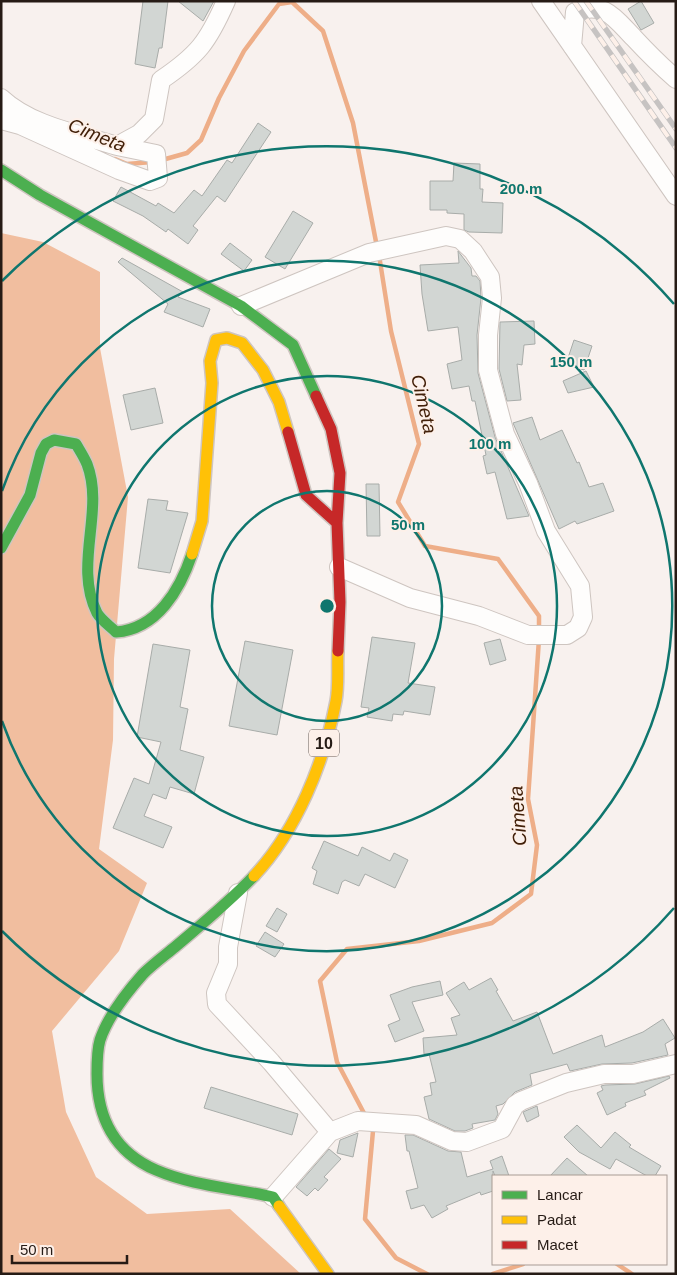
<svg xmlns="http://www.w3.org/2000/svg" width="677" height="1275" viewBox="0 0 677 1275" font-family="Arial,sans-serif">
	<rect width="100%" height="100%" fill="#f8f1ee"/>
	<!-- forest -->
	<path fill="#f1be9f" d="M1 233 43 242 100 272V348L128 497 114 659 113 740 99 849 147 883 119 951 52 1031 66 1112 96 1177 147 1214 230 1209 301 1274H1Z"/>
	<g fill="none" stroke-linecap="round" stroke-linejoin="round">
		<!-- stream -->
		<path stroke="#eeae88" stroke-width="4.5" d="M115 159 127 164 152 162
			M162 160 187 153 201 140 219 98 244 51 279 4 292 2 323 31 353 123 377 247
			M379 255 391 331 419 444 398 502 425 546 498 559 539 616V632
			M366 1117 337 1062 320 981 347 949 419 941 492 923 531 894 537 845 528 799 539 639
			M371 1126 373 1131 365 1219 396 1258 427 1274
			M617 1264 632 1274
			M493 1274 523 1264"/>
	</g>
	<!-- building -->
	<path fill="#d2d6d3" stroke="#a8aca9" d="M143 1H168L162 48H159L155 68 135 64Z
		M178 1H214L203 21Z
		M641 1 654 23 641 30 628 9Z
		M258 123 271 132 225 202 217 196 193 226 198 230 188 244 168 229 166 232 143 216 113 201 121 187 156 206 158 203 174 213 194 190 202 196 227 160 232 163Z
		M454 163 480 164V189H483L482 202 503 203 502 233 469 232 464 230V214L447 213V210H430V181H453Z
		M293 211 313 223 285 269 265 257Z
		M230 243 252 260 244 271 221 254Z
		M458 251 471 268 472 276H476L480 281 481 298 477 335 478 373 495 437 529 516 507 519 495 472 487 474 483 456 486 455 475 401H472L469 386 452 389 447 364 462 360 458 327 428 331 422 294 420 265 459 263Z
		M122 258 183 292 178 297 210 309 203 327 164 312 168 304 118 262Z
		M534 321 535 344 524 345 522 365 517 364 521 400 507 401 499 369 500 322Z
		M574 340 592 346 584 370 566 364Z
		M586 371 594 387 568 393 563 381Z
		M155 388 163 423 131 430 123 395Z
		M532 417 540 440 562 430 577 463 579 462 589 487 603 483 614 511 577 524 575 521 559 529 513 423Z
		M366 484H379L380 536H367Z
		M148 499 168 501 166 510 188 513 170 573 138 568Z
		M372 637 415 643 408 683 435 687 430 715 404 711 403 715 393 714 392 721 367 717 369 708 361 707Z
		M500 639 506 660 490 665 484 643Z
		M245 641 293 650 277 735 229 726Z
		M153 644 190 650 180 707 188 709 180 750 204 757 194 794 170 787 166 799 153 794 144 816 172 827 163 848 113 828 134 778 149 784 161 742 137 737Z
		M324 841 358 856 362 847 390 861 394 853 408 860 395 888 365 874 359 886 345 880 342 882 338 894 313 884 317 871 312 868Z
		M277 908 287 914 277 932 266 926Z
		M265 932 284 944 275 957 256 946Z
		M491 978 498 990 496 991 513 1021 537 1012 553 1054 602 1035 605 1047 643 1032 663 1019 675 1038 665 1044 668 1055 632 1063 602 1064 570 1071 567 1064 530 1074 532 1085 515 1092 503 1104 496 1106 498 1114 495 1120 472 1124 473 1128 465 1131H455L429 1119 424 1097 432 1095 430 1083 436 1082 429 1054H424L423 1038 457 1035 451 1018 460 1015 446 993 464 982 469 990Z
		M440 981 443 995 412 1002 424 1031 395 1042 388 1025 400 1020 390 995 412 987Z
		M669 1076 670 1078 644 1091 646 1095 625 1103 626 1106 607 1115 597 1093 603 1090 601 1086 605 1085 635 1084Z
		M211 1087 298 1114 292 1135 204 1108Z
		M537 1106 539 1116 527 1122 523 1112Z
		M577 1125 601 1148 615 1132 631 1145 629 1147 661 1166 655 1176H647L616 1159 610 1169 579 1152 564 1137Z
		M358 1133 353 1157 337 1153 340 1140Z
		M405 1135H413L448 1151 461 1152 467 1177 493 1169 490 1161 502 1156 509 1176H495L493 1171V1191L481 1195 480 1192 446 1206 448 1209 432 1218 424 1205 411 1209 406 1191 418 1188 409 1151H407Z
		M329 1149 341 1159 324 1177 328 1180 318 1191 315 1188 307 1196 296 1187Z
		M567 1158 588 1176H550Z"/>
	<g fill="none" stroke-linecap="round" stroke-linejoin="round">
		<!-- street casing -->
		<g stroke="#cec5c0" stroke-width="20">
			<path id="street" d="M541 1 676 196
				M572 46 575 12C605 0 616 20 634 38 647 52 661 66 676 79
				M1 98C31 126 79 134 117 146
				M1 120 20 125 119 170 150 181 158 178 156 154 117 146 139 134 154 119 161 80C198 55 208 42 226 1
				M241 306 369 253 446 236 460 239 473 251 490 277 492 298 488 335V370L505 434 528 483 546 531 580 586 583 617 578 628 567 635H528L479 616 410 598 339 567
				M238 893 228 947V964L216 993 217 1004 271 1062 330 1132
				M273 1197 330 1132 358 1121 416 1125 452 1141 467 1142 502 1129 515 1105 521 1101 566 1083 604 1074H633L676 1064"/>
		</g>
		<!-- fast casing -->
		<g stroke="#cec5c0" stroke-width="14">
			<path id="fast" d="M1 170 40 195 241 306 293 345 316 396
				M1 548 30 495 41 453 46 444 54 440 76 444C80 451 84 457 87 464 105 511 73 565 97 613 101 620 110 626 116 632 157 629 180 590 192 554
				M254 876C229 902 202 924 175 947 164 956 153 964 143 974 127 992 108 1016 100 1040 97 1050 97 1063 97 1074 97 1117 114 1152 156 1170 193 1186 234 1188 273 1197L279 1206"/>
		</g>
		<!-- slow casing -->
		<g stroke="#cec5c0" stroke-width="14">
			<path id="slow" d="M192 554 202 521 212 383 210 361 216 340 227 338 242 343 263 370 279 402 288 432
				M254 876C297 830 324 763 336 701 339 685 337 667 338 651
				M279 1206 328 1274"/>
		</g>
		<!-- jam casing -->
		<g stroke="#cec5c0" stroke-width="14">
			<path id="jam" d="M316 396 331 429 340 473 337 523 340 602 338 651
				M288 432 306 495 337 523"/>
		</g>
		<!-- street -->
		<use href="#street" stroke="#fefdfc" stroke-width="18"/>
		<!-- fast -->
		<use href="#fast" stroke="#4caf50" stroke-width="11"/>
		<!-- slow -->
		<use href="#slow" stroke="#ffc107" stroke-width="11"/>
		<!-- jam -->
		<use href="#jam" stroke="#c62828" stroke-width="11"/>
		<!-- rail casing -->
		<g stroke="#c6c3c2" stroke-width="5.5">
			<path id="rail" d="M574 1 676 148
				M586 1 676 129"/>
		</g>
		<!-- rail -->
		<use href="#rail" stroke="#fdf0e9" stroke-width="4" stroke-dasharray="11" stroke-linecap="butt"/>
	</g>
	<!-- distance rings -->
	<g fill="none" stroke="#0f766e" stroke-width="2.5">
		<circle cx="327" cy="606" r="115"/>
		<circle cx="327" cy="606" r="230"/>
		<path d="M2 491A345 345 0 1 1 2 721"/>
		<path d="M674 908A460 460 0 0 1 2 931M2 281A460 460 0 0 1 674 304"/>
	</g>
	<g text-anchor="middle" dominant-baseline="central" stroke-width="4" stroke-linejoin="round" paint-order="stroke">
		<!-- shield labels -->
		<rect fill="#fdf0e9" stroke="#665b55" stroke-width="1" x="309" y="729.5" width="30" height="27" rx="4"/>
		<g font-size="16" font-weight="bold" fill="#261b15">
			<text x="324" y="743">10</text>
		</g>
		<!-- water labels -->
		<g font-size="19" font-style="italic" fill="#422009" stroke="#fdf0e9">
			<text transform="translate(97 135) rotate(22)">Cimeta</text>
			<text transform="translate(424 404) rotate(77)">Cimeta</text>
			<text transform="translate(518 816) rotate(-94)">Cimeta</text>
		</g>
	</g>
	<circle cx="327" cy="606" r="8" fill="#0f766e" stroke="#fdf0e9" stroke-width="2.5"/>
	<g font-size="15" text-anchor="middle" font-weight="bold" fill="#0f766e" stroke="#fdf0e9" stroke-width="4" stroke-linejoin="round" paint-order="stroke">
		<text x="521" y="194">200 m</text>
		<text x="571" y="367">150 m</text>
		<text x="490" y="449">100 m</text>
		<text x="408" y="530">50 m</text>
	</g>
	<!-- border -->
	<rect width="677" height="1275" fill="none" stroke="#261b15" stroke-width="5"/>
	<!-- legend -->
	<rect x="492" y="1175" width="175" height="90" fill="#fdf0e9" stroke="#a79b94"/>
	<rect x="502" y="1191" width="25" height="8" fill="#4caf50" stroke="#a79b94"/>
	<text x="537" y="1200" font-size="15" fill="#261b15">Lancar</text>
	<rect x="502" y="1216" width="25" height="8" fill="#ffc107" stroke="#a79b94"/>
	<text x="537" y="1225" font-size="15" fill="#261b15">Padat</text>
	<rect x="502" y="1241" width="25" height="8" fill="#c62828" stroke="#a79b94"/>
	<text x="537" y="1250" font-size="15" fill="#261b15">Macet</text>
	<!-- scale -->
	<path d="M12 1255v8h115v-8" fill="none" stroke="#261b15" stroke-width="2.5"/>
	<text x="20" y="1255" font-size="15" fill="#261b15" stroke="#fdf0e9" stroke-width="4" paint-order="stroke">50 m</text>
</svg>
